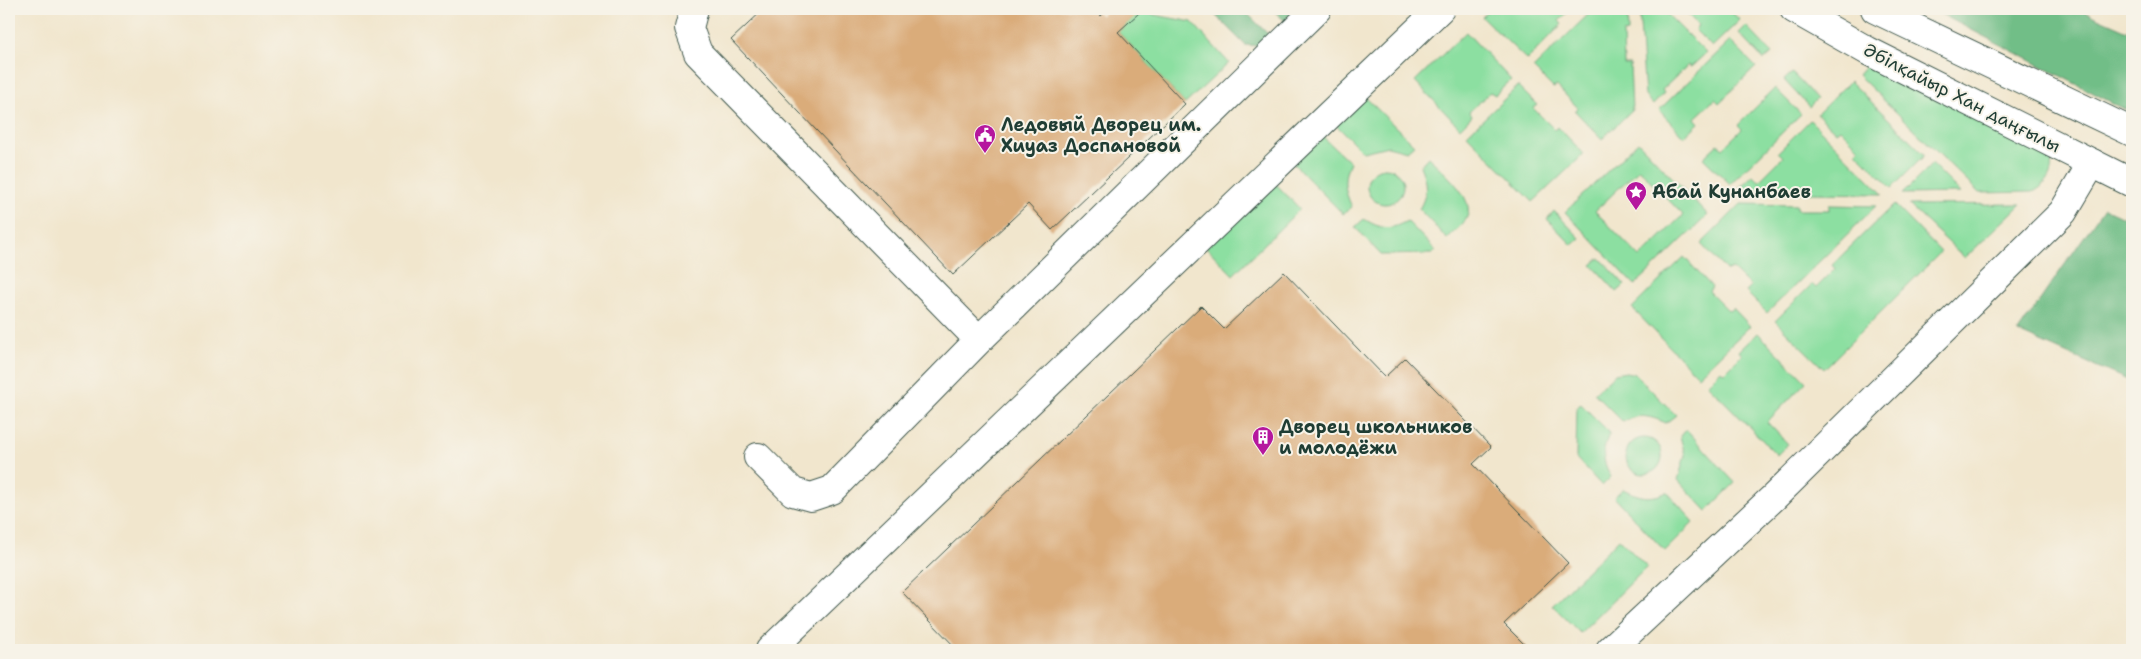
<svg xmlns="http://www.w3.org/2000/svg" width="2141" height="659" viewBox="0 0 2141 659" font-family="'Shantell Sans',sans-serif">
	<rect width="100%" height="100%" fill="#f7f3e8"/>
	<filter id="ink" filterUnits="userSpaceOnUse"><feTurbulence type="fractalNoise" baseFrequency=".02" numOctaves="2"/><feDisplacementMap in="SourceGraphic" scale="10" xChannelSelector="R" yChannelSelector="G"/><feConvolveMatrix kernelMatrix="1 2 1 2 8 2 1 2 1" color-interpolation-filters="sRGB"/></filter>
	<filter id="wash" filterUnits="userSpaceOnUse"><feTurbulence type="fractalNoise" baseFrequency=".0096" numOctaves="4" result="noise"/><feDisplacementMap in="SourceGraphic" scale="20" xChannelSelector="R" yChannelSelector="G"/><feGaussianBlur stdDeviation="1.12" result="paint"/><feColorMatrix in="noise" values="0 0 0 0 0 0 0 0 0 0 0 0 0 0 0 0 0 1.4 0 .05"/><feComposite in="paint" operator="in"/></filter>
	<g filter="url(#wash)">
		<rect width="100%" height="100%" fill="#f1e6cd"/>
		<!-- green -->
		<path fill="#8cdfa1" stroke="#568e6a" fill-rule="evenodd" d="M1490 9H1571L1559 21 1562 24 1527 60 1482 17Z
			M1594 9H1627L1628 32 1623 33 1624 65H1630L1632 110 1602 139 1575 111 1578 108 1557 86 1553 88 1533 68Z
			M1639 9H1662L1706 53 1691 67 1688 65 1662 90 1664 93 1653 105 1645 96Z
			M1675 9H1728L1740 20 1712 47 1695 30 1698 25 1683 10 1679 13Z
			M1139 12 1192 22 1229 63 1185 104 1118 32Z
			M1746 26 1772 53 1764 60 1739 33Z
			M1466 32 1511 80 1495 95 1490 92 1469 112 1472 116 1460 128 1415 81Z
			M1730 41 1756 67 1719 103 1715 99 1695 118 1699 123 1684 137 1659 110Z
			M1870 61 2050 156C2055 172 2047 185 2033 192L1979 193 1858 75Z
			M1792 73 1817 99 1809 107 1784 80Z
			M1850 81 1925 155 1892 188 1856 152 1859 148 1840 129 1836 132 1817 114Z
			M1518 86 1537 105 1533 108 1555 130 1558 127 1584 154 1533 202 1467 135Z
			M1775 88 1801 114 1730 184 1703 158 1718 144 1723 148 1742 129 1738 125Z
			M1363 95 1414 145 1407 151 1388 146 1363 152 1333 122Z
			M1810 120 1883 194 1735 192 1753 175 1759 181 1783 157 1778 152Z
			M1321 135 1350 162C1342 179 1344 190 1352 207L1343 214 1292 162Z
			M1638 142 1708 215 1635 285 1565 212ZM1639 169 1683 215 1640 257 1595 211Z
			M1428 157C1441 170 1478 199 1466 219 1462 226 1453 232 1447 239L1419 209C1428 194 1427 182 1420 166Z
			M1932 164 1961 193 1902 194Z
			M1367 186a18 18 0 1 1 36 0a18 18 0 1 1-36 0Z
			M1273 181 1300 209 1233 275 1206 247Z
			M1741 204 1797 205V210H1829V205L1876 206 1767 313 1746 292 1751 287 1733 269 1727 271 1701 244Z
			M1894 204 1941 252 1824 369 1775 321 1812 284 1816 288 1835 269 1832 265Z
			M2021 204 1965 258 1909 205Z
			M1554 211 1580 238 1572 245 1547 219Z
			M1364 219C1381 229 1389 231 1407 221L1436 251 1432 254 1381 255 1355 227Z
			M1684 257 1712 287 1709 291 1729 311 1733 308 1750 326 1698 376 1632 308Z
			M1600 258 1625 285 1617 292 1592 265Z
			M1758 333 1806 382 1767 422 1788 444 1777 455 1707 384 1721 370 1724 373 1742 355 1739 351Z
			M1626 372 1635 374 1676 415 1666 423C1650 416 1638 413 1623 422L1594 393 1615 374Z
			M1581 404 1610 433C1601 450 1602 460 1611 477L1602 486 1576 458 1577 407Z
			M1686 429 1735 483 1707 511 1678 480 1685 455 1680 436Z
			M1626 456a18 18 0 1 1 36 0a18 18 0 1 1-36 0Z
			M1623 489C1639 497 1650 500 1667 492L1694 522 1665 551 1614 497Z
			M1619 539 1647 567 1580 633 1552 605Z"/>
		<!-- forest -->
		<path fill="#71be87" stroke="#487e5e" d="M1213 9H1243L1270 36 1259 46 1245 45 1211 11Z
			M1272 9H1292L1294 11 1285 21Z
			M1931 9H2077L2132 33V113Z
			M2104 208 2132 221V382L2018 332Z"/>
		<g id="blocks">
			<!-- building -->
			<path fill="#daac7a" d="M764 9H1095L1101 16 1108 9H1135L1139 13 1118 32 1185 104 1052 230 1028 204 953 275 731 40Z
				M1284 272 1385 377 1405 358 1491 447 1473 464 1568 563 1504 624 1527 647 1523 650H958L902 592 1201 306 1224 329Z"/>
		</g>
	</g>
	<g filter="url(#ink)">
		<use href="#blocks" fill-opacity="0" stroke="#3e564b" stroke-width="1"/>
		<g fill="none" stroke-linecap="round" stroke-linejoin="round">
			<!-- minor casing -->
			<g stroke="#3e564b" stroke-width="30">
				<path id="minor" d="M694 9 689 28 698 53 979 340 1317 9
					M758 457 793 492 811 497 832 490 979 340
					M770 650 1440 9
					M1610 650 1774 497 2063 212 2092 163"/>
			</g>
			<!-- major casing -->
			<g stroke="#3e564b" stroke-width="30">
				<path id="major" d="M1794 9 1868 51 2132 183
					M1875 9 2132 132"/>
			</g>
			<!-- minor -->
			<use href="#minor" stroke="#fff" stroke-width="28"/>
			<!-- major -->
			<use href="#major" stroke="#fff" stroke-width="28"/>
		</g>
	</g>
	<!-- icons -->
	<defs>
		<g id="civic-pin" transform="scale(1.125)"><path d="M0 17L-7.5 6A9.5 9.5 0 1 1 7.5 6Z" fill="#b5179e" stroke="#f7f3e8"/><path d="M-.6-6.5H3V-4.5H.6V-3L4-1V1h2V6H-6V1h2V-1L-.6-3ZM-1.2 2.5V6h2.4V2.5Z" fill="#fff"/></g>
		<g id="sight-pin" transform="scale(1.125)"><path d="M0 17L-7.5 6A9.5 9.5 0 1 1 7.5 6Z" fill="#b5179e" stroke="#f7f3e8"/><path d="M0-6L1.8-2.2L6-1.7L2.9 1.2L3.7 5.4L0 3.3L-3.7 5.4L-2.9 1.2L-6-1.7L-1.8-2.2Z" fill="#fff"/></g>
		<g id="building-pin" transform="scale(1.125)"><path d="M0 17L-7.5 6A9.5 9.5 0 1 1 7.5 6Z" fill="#b5179e" stroke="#f7f3e8"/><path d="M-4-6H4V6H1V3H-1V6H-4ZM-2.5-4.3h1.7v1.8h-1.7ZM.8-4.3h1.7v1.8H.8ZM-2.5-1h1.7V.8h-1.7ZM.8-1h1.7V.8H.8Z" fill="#fff"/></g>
	</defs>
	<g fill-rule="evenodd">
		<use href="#civic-pin" x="985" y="135"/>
		<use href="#sight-pin" x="1636" y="192"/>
		<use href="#building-pin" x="1263" y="437"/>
	</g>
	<g text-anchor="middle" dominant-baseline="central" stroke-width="4" stroke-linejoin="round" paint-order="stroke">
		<!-- street labels -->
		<g font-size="18" fill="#1f3d34" stroke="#f7f3e8">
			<text transform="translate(1962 98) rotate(27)">Әбілқайыр Хан даңғылы</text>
		</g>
		<!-- poi labels -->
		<g font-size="18" font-weight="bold" fill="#1f3d34" stroke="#f7f3e8" text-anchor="start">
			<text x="1001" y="125">Ледовый Дворец им.<tspan x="1001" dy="21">Хиуаз Доспановой</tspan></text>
			<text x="1652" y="192">Абай Кунанбаев</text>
			<text x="1279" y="427">Дворец школьников<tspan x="1279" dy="21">и молодёжи</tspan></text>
		</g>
	</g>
	<!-- margin -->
	<rect width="2141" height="659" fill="none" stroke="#f7f3e8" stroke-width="30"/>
</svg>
